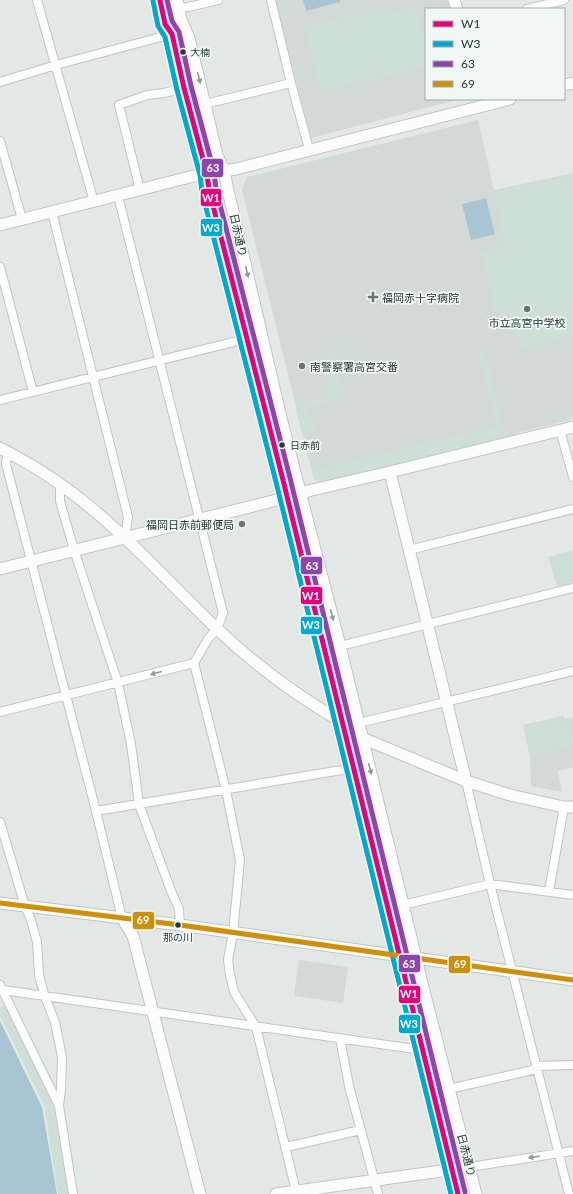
<svg xmlns="http://www.w3.org/2000/svg" width="573" height="1194" viewBox="0 0 573 1194" font-family="Lato,'Noto Sans JP',sans-serif">
	<rect width="100%" height="100%" fill="#e3e8e7"/>
	<!-- built -->
	<path fill="#d2d9d7" d="M275 0H448L450 9H426V99H460L311 138Z
		M478 120 494 190 573 173V419L520 432 506 438 320 482 314 479 242 189 247 177Z
		M563 716 564 719 573 717V767L558 771 562 792 531 786 530 757 523 725Z
		M299 960 348 967 343 1003 294 996Z"/>
	<!-- green -->
	<path fill="#cee0d6" d="M416 7 426 48V67L320 91 305 27 383 9 385 14Z
		M573 175V335L521 349 509 310 495 313 481 253 505 246 494 193Z
		M365 339 372 341C351 347 328 346 332 373L340 380 345 396 309 407 316 435 306 437 316 470 497 426 478 349 484 348 506 438 320 482 314 479 296 410 304 403 328 397 329 350Z
		M573 550V587L558 590 548 557Z
		M561 718 562 723 569 721 573 736V745L532 756 524 727Z
		M6 1005 54 1106 68 1194H58L44 1105 0 1016V1007Z"/>
	<!-- water -->
	<path fill="#a8c5d3" d="M303 0H340V2L306 11Z
		M486 198 495 234 471 240 462 204Z
		M0 1021 42 1107 57 1194H0Z"/>
	<g fill="none" stroke-linecap="round" stroke-linejoin="round">
		<!-- street casing -->
		<g stroke="#c0c5c4" stroke-width="10">
			<path id="street" d="M37 0 94 202
				M271 0 291 83 309 149
				M179 8 188 7 218 0
				M527 9 564 0
				M0 82 56 65 187 30
				M205 104 291 83
				M0 141 22 219
				M140 190 119 105 147 95 164 93 184 88
				M52 212 128 517 125 538
				M0 267 33 392
				M0 400 262 335
				M560 430 573 477
				M8 452 6 464 96 811 122 918
				M60 484V501L74 550 118 683 131 744 139 804 171 891 179 909 180 925
				M409 550 573 509
				M340 646 573 588
				M194 663 226 790 240 860 233 933 228 960 230 975 234 992 256 1027 296 1191 300 1194
				M0 712 194 663 208 639 217 629 223 613 118 196
				M359 723 573 671
				M466 781 490 884 573 895
				M96 811 354 768
				M0 822 25 906 31 920 37 942 39 975 45 997 55 1022 62 1057 61 1089 59 1106
				M549 891 564 807
				M403 905 490 884 569 1194
				M0 985 59 1106 73 1194
				M3 990 422 1050
				M340 1038 349 1086 378 1194
				M536 1066 573 1065
				M449 1089 537 1069
				M286 1147 361 1130
				M470 1167 573 1151"/>
		</g>
		<!-- secondary casing -->
		<g stroke="#c0c6c4" stroke-width="13">
			<path id="secondary" d="M160 0 165 24 172 34 184 88 207 174 209 190 283 480 458 1194
				M177 0 181 20 189 38 217 155 224 171 227 186 281 418 340 646 423 987 476 1194
				M454 0 457 9
				M564 85 573 83
				M0 225 194 176 236 169 510 99
				M0 448C21 459 41 470 60 484 118 525 165 579 216 628 254 664 297 696 342 722
				M390 472 466 781
				M0 569 277 500 312 490 390 472 573 427
				M362 738 466 781 510 795 564 807H573
				M0 903 180 925 573 980
				M122 918 133 936 200 1194
				M276 1194 470 1167"/>
		</g>
		<!-- street -->
		<use href="#street" stroke="#fbfcfb" stroke-width="8"/>
		<!-- secondary -->
		<use href="#secondary" stroke="#fbfcfb" stroke-width="11"/>
		<!-- bus-1 casing -->
		<g stroke="#f1f7f5" stroke-width="8">
			<path id="bus-1" d="M160 0 165 24 172 34 184 88 207 174 209 190 283 480 458 1194"/>
		</g>
		<!-- bus-2 casing -->
		<g stroke="#f1f7f5" stroke-width="8">
			<path id="bus-2" d="M153 1 158 26 165 37 177 90 200 175 202 192 276 482 451 1194"/>
		</g>
		<!-- bus-3 casing -->
		<g stroke="#f1f7f5" stroke-width="8">
			<path id="bus-3" d="M167 0 172 21 179 32 191 86 214 172 216 189 290 478 465 1192"/>
		</g>
		<!-- bus-4 casing -->
		<g stroke="#f1f7f5" stroke-width="8">
			<path id="bus-4" d="M0 903 180 925 573 980"/>
		</g>
		<!-- bus-1 -->
		<use href="#bus-1" stroke="#e5007d" stroke-width="5"/>
		<!-- bus-2 -->
		<use href="#bus-2" stroke="#00a9ce" stroke-width="5"/>
		<!-- bus-3 -->
		<use href="#bus-3" stroke="#8e44ad" stroke-width="5"/>
		<!-- bus-4 -->
		<use href="#bus-4" stroke="#cd900b" stroke-width="5"/>
	</g>
	<!-- one-way arrows -->
	<defs><path id="oneway-solid" d="M-6-.8H1V-3.2L6.5 0L1 3.2V.8H-6Z"/></defs>
	<g fill="#909a99">
		<use href="#oneway-solid" transform="translate(199 78) rotate(76)"/>
		<use href="#oneway-solid" transform="translate(247 272) rotate(77)"/>
		<use href="#oneway-solid" transform="translate(332 615) rotate(75)"/>
		<use href="#oneway-solid" transform="translate(156 673) rotate(165)"/>
		<use href="#oneway-solid" transform="translate(370 769) rotate(76)"/>
		<use href="#oneway-solid" transform="translate(534 1157) rotate(171)"/>
	</g>
	<!-- markers -->
	<g fill="#243937" stroke="#f1f7f5" stroke-width="1.5">
		<circle cx="183" cy="52" r="3.5"/>
		<circle cx="282" cy="445" r="3.5"/>
		<circle cx="178" cy="925" r="3.5"/>
	</g>
	<g fill="#677675" stroke="#f1f7f5" stroke-width="1.5">
		<path d="M371 291h4v4h4v4h-4v4h-4v-4h-4v-4h4z"/>
		<circle cx="527" cy="309" r="4"/>
		<circle cx="302" cy="366" r="4"/>
		<circle cx="242" cy="524" r="4"/>
	</g>
	<g text-anchor="middle" dominant-baseline="central" stroke-width="3.5" stroke-linejoin="round" paint-order="stroke">
		<!-- bus labels -->
		<g font-size="10" fill="#243937" stroke="#f1f7f5" text-anchor="start">
			<text x="190" y="52">大楠</text>
			<text x="290" y="445">日赤前</text>
			<text x="178" y="937" text-anchor="middle">那の川</text>
		</g>
		<!-- street labels -->
		<g font-size="11" fill="#243937" stroke="#f1f7f5">
			<text transform="translate(239 235) rotate(77)">日赤通り</text>
			<text transform="translate(467 1155) rotate(76)">日赤通り</text>
		</g>
		<!-- poi labels -->
		<g font-size="11" fill="#243937" stroke="#f1f7f5" text-anchor="start">
			<text x="382" y="297">福岡赤十字病院</text>
			<text x="527" y="322" text-anchor="middle">市立高宮中学校</text>
			<text x="310" y="366">南警察署高宮交番</text>
			<text x="234" y="524" text-anchor="end">福岡日赤前郵便局</text>
		</g>
	</g>
	<g stroke="#f1f7f5" stroke-width="1.5">
		<rect x="201" y="158" width="23" height="20" rx="4" fill="#8e44ad"/>
		<rect x="200" y="188" width="22" height="19" rx="4" fill="#e5007d"/>
		<rect x="200" y="218" width="23" height="19" rx="4" fill="#00a9ce"/>
		<rect x="300" y="556" width="23" height="19" rx="4" fill="#8e44ad"/>
		<rect x="300" y="586" width="23" height="19" rx="4" fill="#e5007d"/>
		<rect x="300" y="616" width="23" height="19" rx="4" fill="#00a9ce"/>
		<rect x="132" y="911" width="23" height="19" rx="4" fill="#cd900b"/>
		<rect x="398" y="954" width="23" height="19" rx="4" fill="#8e44ad"/>
		<rect x="448" y="955" width="23" height="19" rx="4" fill="#cd900b"/>
		<rect x="398" y="985" width="23" height="19" rx="4" fill="#e5007d"/>
		<rect x="398" y="1014" width="23" height="20" rx="4" fill="#00a9ce"/>
	</g>
	<g font-size="11" text-anchor="middle" font-weight="bold" fill="#fff">
		<text x="213" y="172">63</text>
		<text x="211" y="202">W1</text>
		<text x="211" y="232">W3</text>
		<text x="312" y="570">63</text>
		<text x="311" y="600">W1</text>
		<text x="311" y="629">W3</text>
		<text x="143" y="924">69</text>
		<text x="409" y="968">63</text>
		<text x="460" y="968">69</text>
		<text x="409" y="998">W1</text>
		<text x="409" y="1028">W3</text>
	</g>
	<!-- legend -->
	<rect x="425" y="8" width="140" height="92" fill="#f1f7f5" stroke="#9faba9"/>
	<rect x="433" y="21" width="20" height="6" fill="#e5007d" stroke="#9faba9"/>
	<text x="461" y="28" font-size="12" fill="#243937">W1</text>
	<rect x="433" y="41" width="20" height="6" fill="#00a9ce" stroke="#9faba9"/>
	<text x="461" y="48" font-size="12" fill="#243937">W3</text>
	<rect x="433" y="61" width="20" height="6" fill="#8e44ad" stroke="#9faba9"/>
	<text x="461" y="68" font-size="12" fill="#243937">63</text>
	<rect x="433" y="81" width="20" height="6" fill="#cd900b" stroke="#9faba9"/>
	<text x="461" y="88" font-size="12" fill="#243937">69</text>
</svg>
